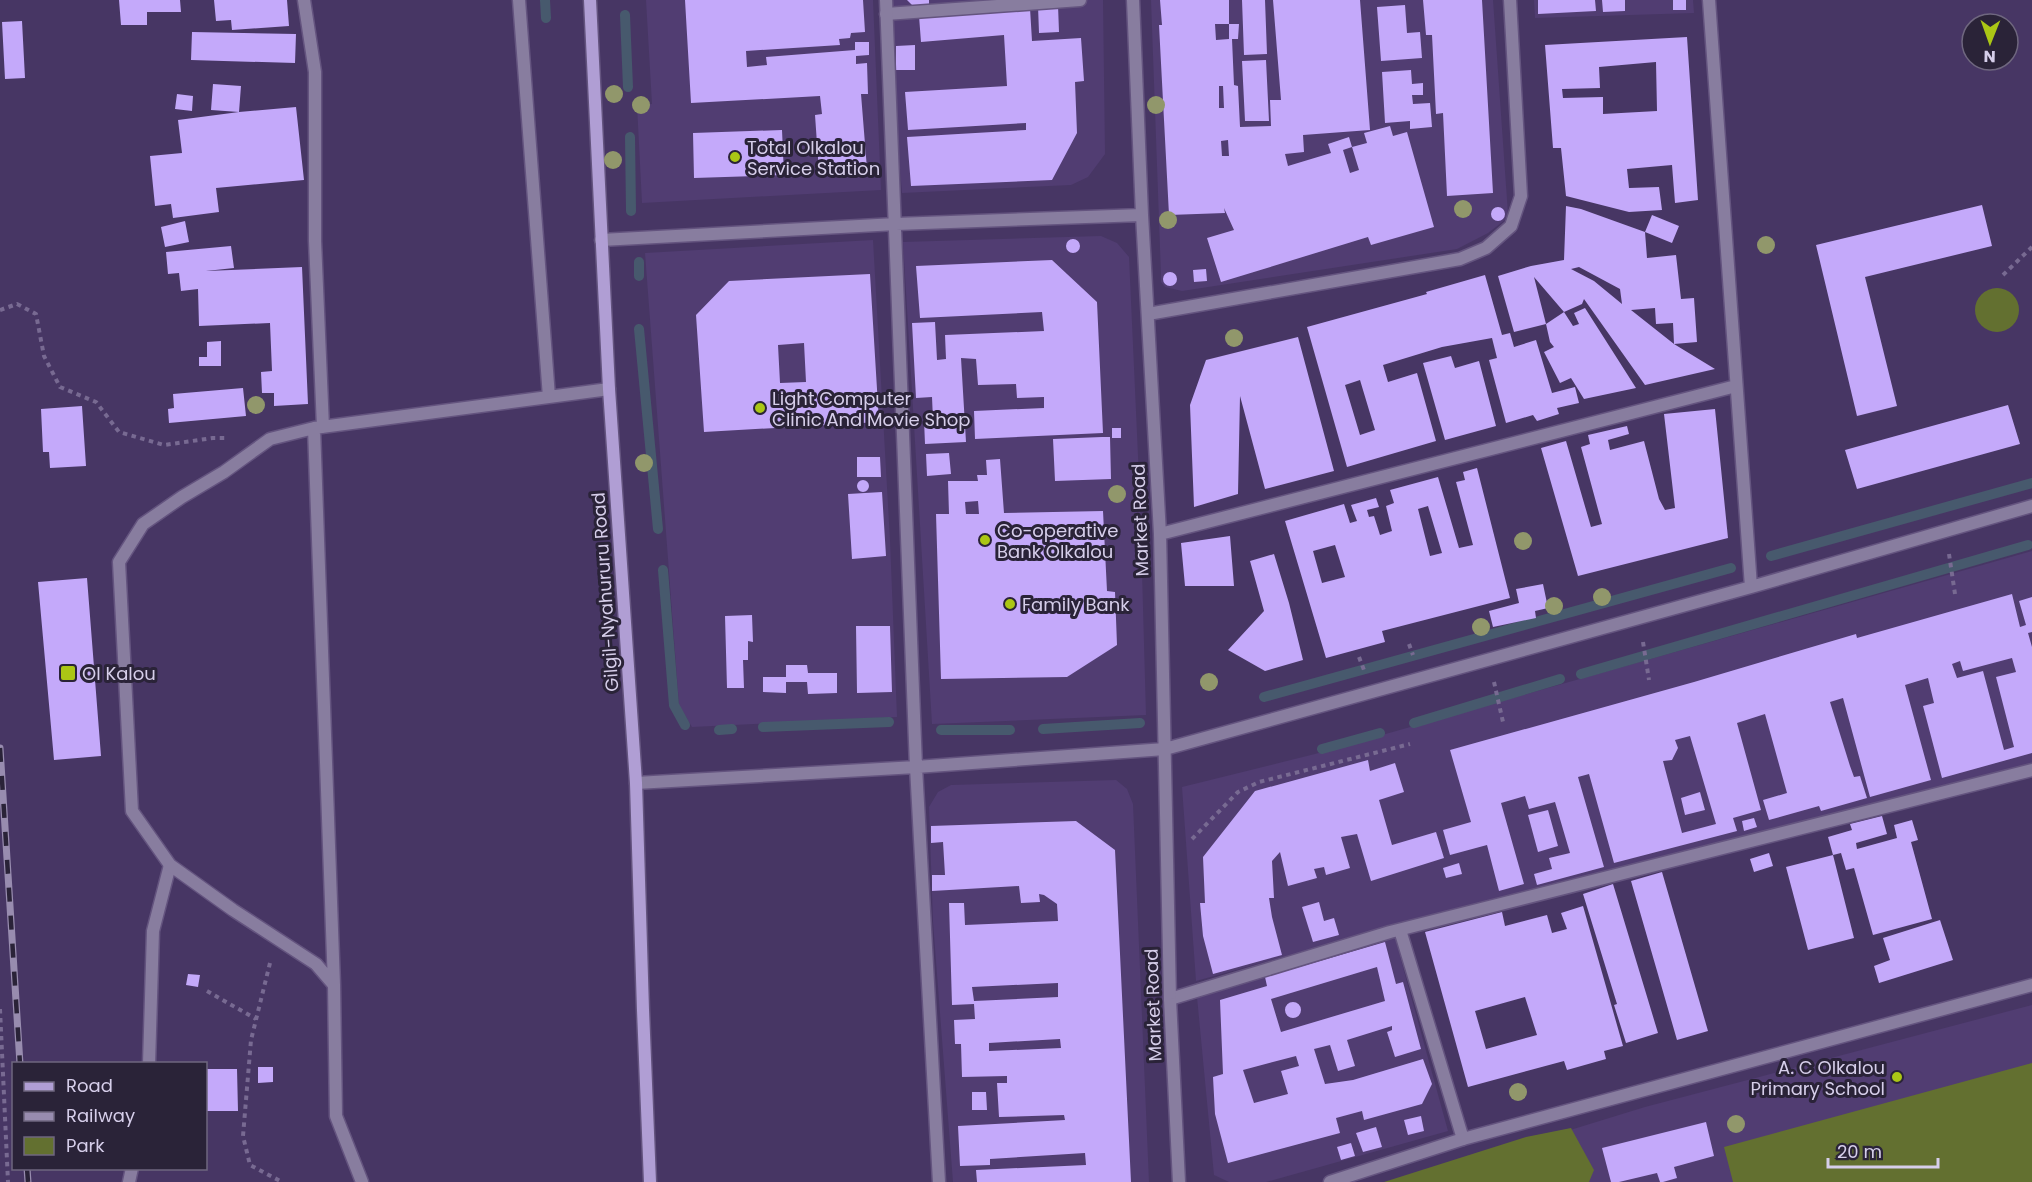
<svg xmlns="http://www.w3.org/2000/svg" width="2032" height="1182" viewBox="0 0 2032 1182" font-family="Poppins,sans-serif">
	<rect width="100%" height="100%" fill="#473664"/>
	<!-- built -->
	<path fill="#513d72" d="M646 0H873L881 190 642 203 637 105 652 104Z
		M886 0H1103L1105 154 1088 177 1071 185 902 193Z
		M1151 0H1493L1508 214 1505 220 1488 233 1457 249 1182 291 1165 287 1161 282V275Z
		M1534 0H1693L1694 13 1535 18Z
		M1101 236 1117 243 1129 257 1140 500 1146 715 932 724 903 242Z
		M873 240 890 540 897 717 692 727 679 705 645 253Z
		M2032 551V765L1476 904 1196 981 1182 787 1315 754Z
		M1116 780 1127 789 1133 804 1149 1182H953L933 922 929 807 938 792 951 785Z
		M1395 938 1448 1131 1266 1182H1229L1214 1175 1197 997Z
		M2032 1005V1182H1402L1645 1107Z"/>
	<!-- green -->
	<path fill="#637030" d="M1975 310a22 22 0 1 1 44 0a22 22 0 1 1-44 0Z
		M2032 1063V1182H1733L1724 1147Z
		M1571 1128 1594 1170 1589 1182H1384L1526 1137Z"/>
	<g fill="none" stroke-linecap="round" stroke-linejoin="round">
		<!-- stream -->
		<path stroke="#47596d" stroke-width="10" d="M545 0 546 18
			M625 15 628 87
			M630 137 631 211
			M639 262V276
			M639 329 658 529
			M1771 556 2032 483
			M663 570 674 705 685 725
			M1581 674 2028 545
			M1264 697 1731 568
			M1414 723 1560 679
			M763 727 889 722
			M1043 729 1140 723
			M719 730 732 729
			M941 730H1010
			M1322 749 1380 733"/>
	</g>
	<!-- building -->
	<path fill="#c4a9fa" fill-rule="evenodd" d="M119 0H180L181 12H147V25H121Z
		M214 0H287L289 26 232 30 231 20 216 21Z
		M685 0H863L865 32 851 33 850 38 839 39 840 45 746 51 747 67 767 65 766 57 855 50V42H869V55L856 56V64L867 63 868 94H861L867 169 819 172 815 115 822 114 820 96 691 103Z
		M907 0H929V7L915 8Z
		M1160 0H1229V24H1215L1216 40 1229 39V24H1239L1238 39H1232L1234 85 1238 86 1240 127 1271 126 1270 100H1281L1273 0H1360L1370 130 1303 135 1304 152 1285 154 1288 166 1331 153 1328 144 1349 137 1352 147 1343 150 1350 173 1359 170 1352 147 1367 143 1364 133 1390 126 1393 136 1407 132 1434 227 1371 245 1368 237 1221 282 1207 238 1234 230 1224 208 1225 213 1169 215 1159 25H1162ZM1219 86H1223L1224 108H1219ZM1228 140 1229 156H1222L1221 141Z
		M1242 0H1265L1267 54 1244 55Z
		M1423 0H1482L1493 193 1447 196 1443 113 1436 114 1432 35H1426Z
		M1538 0H1595L1596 11 1538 14Z
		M1602 0H1625V11L1603 12Z
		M1673 0H1686V10H1673Z
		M1058 5 1059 32 1039 33 1038 6Z
		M1405 5 1407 33 1420 32 1422 58 1381 61 1377 7Z
		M1030 8 1032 41 1081 38 1084 81 1075 82 1077 133 1052 180 911 186 907 137 1026 130V123L908 130 905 92 1007 86 1004 35 921 42 919 16Z
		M22 21 25 78 5 79 2 22Z
		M192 32 296 34 295 63 191 60Z
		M1687 37 1698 200 1675 203 1672 165 1627 169 1629 188 1659 187 1662 210 1629 212 1566 196 1561 148H1553L1545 45ZM1656 62 1657 111 1603 114V97L1563 98 1562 89 1600 88 1599 67Z
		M915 45V70H896V46Z
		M1266 60 1269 121H1245L1242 61Z
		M1411 70 1412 84 1423 83V95H1412L1413 104 1430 103 1432 127 1410 129V121L1385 123 1382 72Z
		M213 84 241 86 239 112 296 107 304 180 216 188 219 212 173 218 171 204 155 206 150 156 182 153 178 120 239 112 211 110Z
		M177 94 193 96 192 111 175 109Z
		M782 130 784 175 694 178 693 133Z
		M1982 205 1992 246 1865 277 1897 406 1857 416 1816 245Z
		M1566 206 1581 209 1645 232 1647 258 1676 255 1681 299 1694 298 1697 342 1674 344 1715 369 1645 385 1584 299 1582 304 1564 312 1534 277 1546 324 1514 332 1498 276 1531 266 1564 260ZM1579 267 1620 289 1622 304 1594 281 1571 269ZM1655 308 1656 324 1673 323 1674 344 1631 310Z
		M1491 214a7 7 0 1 1 14 0a7 7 0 1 1-14 0Z
		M1652 215 1679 226 1672 243 1645 232Z
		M185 221 189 242 165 247 161 227Z
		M1066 246a7 7 0 1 1 14 0a7 7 0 1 1-14 0Z
		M231 246 234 268 206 271 302 267 308 404 274 406V393H262L261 372 272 371 270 323 199 326 198 289 181 291 179 273 168 274 166 252Z
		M1052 260 1097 302 1103 433 975 439 974 411 1044 408V397L1017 398 1016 384 978 385 976 359 961 358 966 442 925 444 924 420H933L932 397 916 398 912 323 935 322 937 360 946 359 945 335 1044 331 1042 312 920 318 916 266Z
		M1206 269 1207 281 1194 282 1193 270Z
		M1163 279a7 7 0 1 1 14 0a7 7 0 1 1-14 0Z
		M870 274 879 422 704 432 696 315 729 281ZM804 343 806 382 780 383 778 345Z
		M1485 275 1502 335 1510 333 1514 347 1536 340 1552 393 1575 387 1579 403 1557 408 1559 414 1537 421 1533 415 1506 423 1489 360 1497 358 1492 338 1442 347 1383 365 1388 382 1417 373 1436 441 1347 467 1307 327 1427 294 1426 292ZM1360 380 1375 430 1360 435 1345 385Z
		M1585 308 1636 388 1584 399 1571 378 1560 383 1544 352 1554 347 1550 342 1546 324 1564 312 1573 326 1579 324 1574 313Z
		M1298 337 1334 471 1265 489 1240 396 1238 494 1194 507 1190 405 1206 360Z
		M221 341V366H199V357H207V342Z
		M1451 356 1455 368 1479 361 1496 426 1445 440 1423 363Z
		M243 388 246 416 169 423 168 409 174 408 173 394Z
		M2008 405 2020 444 1857 489 1845 450Z
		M82 406 86 466 50 468 49 452H43L41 409Z
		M1715 409 1728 538 1578 576 1541 448 1566 441 1591 527 1602 524 1581 447 1590 444 1588 435 1627 426 1629 434 1608 440 1610 450 1644 441 1659 499 1665 510 1675 508 1664 414Z
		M1112 428H1121V438H1112Z
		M1102 437H1110L1111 479 1055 481 1053 439Z
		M949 453 951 474 927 476 926 454Z
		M857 457H880L881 477H857Z
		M1000 459 1004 513 1103 511 1107 591 1115 592 1117 645 1067 677 941 679 936 514H949L948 481H978L977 475H987L986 460ZM978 501 979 514H966L965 502Z
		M1477 468 1510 598 1382 631 1385 642 1326 658 1285 521 1344 504 1350 523 1357 521 1351 505 1376 498 1379 507 1367 510 1369 517 1374 516 1380 535 1392 531 1386 506 1394 503 1390 490 1438 477 1459 548 1473 545 1456 482 1465 480 1463 472ZM1428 506 1442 553 1430 556 1418 509ZM1335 545 1345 577 1322 583 1313 551Z
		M857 486a6 6 0 1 1 12 0a6 6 0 1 1-12 0Z
		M882 492 886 556 852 559 848 494Z
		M1230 536 1234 586H1185L1181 543Z
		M1274 554 1289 603 1303 660 1265 671 1228 650 1264 611 1250 561Z
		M87 578 101 756 54 760 38 582Z
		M1543 584 1548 608 1535 611 1536 618 1493 627 1489 611 1519 603 1516 589Z
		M2012 594 2020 627 2026 625 2019 601 2032 597V632L2028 633 2032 647V753L1942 778 1923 706 1934 703 1928 678 1905 685 1931 780 1870 797 1843 698 1830 702 1850 766 1854 777 1860 776 1867 798 1821 811 1819 806 1769 820 1763 800 1787 793 1765 714 1737 723 1761 810 1733 818 1737 831 1614 863 1589 774 1578 777 1604 867 1537 885 1534 874 1552 869 1549 858 1570 853 1555 802 1529 809 1525 796 1501 803 1524 884 1499 891 1487 845 1450 855 1443 830 1471 822 1450 750 1694 682 1856 634 1857 638ZM2012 658 2016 672 1996 677 2014 747 2004 750 1983 671 1957 678 1952 664 1960 661 1963 671ZM1690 736 1716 824 1682 833 1663 761 1672 760 1678 748 1675 740Z
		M752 615 753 642 748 641V660H743L744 688H727L725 616Z
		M856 626H890L892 692 857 693Z
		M786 665H807L808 673H837V693L808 694 807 682H786V693L763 692V677H786Z
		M1368 760 1370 771 1395 763 1404 792 1379 800 1392 845 1436 832 1444 858 1371 881 1357 834 1341 837 1350 868 1326 875 1324 867 1314 869 1317 878 1288 886 1280 852 1272 861 1274 898H1269L1272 917 1282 955 1213 974 1203 936 1200 903H1205L1203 857 1255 791Z
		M1700 792 1705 810 1685 815 1681 798Z
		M1548 810 1558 846 1538 852 1528 815Z
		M1882 816 1887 834 1856 843 1857 849 1897 838 1894 825 1912 820 1918 840 1911 842 1932 919 1873 935 1854 868 1846 870 1841 853 1833 855 1854 938 1808 950 1786 867 1833 855 1828 837 1852 830 1850 824Z
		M1754 818 1757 827 1744 831 1742 821Z
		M1076 821 1115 850 1131 1182H977L976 1170 1086 1165 1085 1153 990 1159V1165L960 1166 958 1126 1065 1120 1064 1115 999 1117 997 1083H1007V1076L962 1077 961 1044H955L954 1020 975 1019 974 1004 952 1005 949 903H964L965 925 1058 921 1057 904 1044 895 1039 894 1040 902 1021 903 1019 886 932 891V875H945L943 842 931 843V826ZM1058 983V997L974 1001 972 987ZM1060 1039 1061 1048 989 1051V1043Z
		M1769 853 1773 866 1754 872 1750 859Z
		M1459 863 1462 874 1446 878 1443 868Z
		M1662 872 1708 1031 1677 1040 1631 881Z
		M1613 884 1658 1033 1626 1043 1614 1005 1617 1004 1583 894Z
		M1319 902 1324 921 1334 918 1339 935 1313 942 1302 907Z
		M1583 906 1623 1046 1604 1051 1606 1059 1567 1070 1564 1061 1468 1087 1425 932 1502 912 1505 926 1547 915 1552 933 1567 929 1561 913ZM1525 997 1537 1035 1486 1049 1475 1011Z
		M1940 920 1953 960 1879 983 1874 966 1890 960 1883 938Z
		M1385 942 1396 984 1403 982 1421 1049 1395 1057 1387 1032 1392 1030V1026L1347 1040 1355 1066 1338 1071 1330 1045 1314 1049 1325 1084 1353 1080 1423 1059 1432 1084 1422 1104 1364 1120 1362 1111 1336 1118 1340 1133 1228 1163 1215 1114 1213 1077 1223 1074 1220 1000 1267 986 1265 977ZM1377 967 1385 1001 1281 1032 1271 999ZM1296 1056 1299 1066 1281 1071 1288 1094 1254 1103 1243 1070Z
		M188 974 200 975 198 987 186 985Z
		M1285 1010a8 8 0 1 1 16 0a8 8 0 1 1-16 0Z
		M258 1067H273V1082L258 1083Z
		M206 1069H237L238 1111H206Z
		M972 1092H986L987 1110H972Z
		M1421 1116 1424 1131 1408 1135 1404 1120Z
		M1706 1122 1714 1156 1674 1167 1677 1178 1663 1182H1660L1657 1173 1619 1182H1611L1602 1148Z
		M1376 1127 1382 1147 1363 1152 1356 1133Z
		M1351 1143 1355 1156 1341 1160 1337 1147Z"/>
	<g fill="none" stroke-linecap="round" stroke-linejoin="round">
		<!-- service casing -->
		<g stroke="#64547f" stroke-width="15">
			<path id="service" d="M886 14 1080 0
				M1400 930 1463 1139
				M1170 999 1390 932 2032 770
				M149 1064 153 931 170 865
				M129 1182 132 1168"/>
		</g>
		<!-- minor casing -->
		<g stroke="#64547f" stroke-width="15">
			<path id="minor" d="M304 0 315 72V241L323 427
				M519 0 549 397
				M886 0 916 767 939 1182
				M1133 0 1142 215 1160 534 1170 999 1179 1182
				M1709 0 1751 587
				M601 240 896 224 1142 215
				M1148 314 1460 259 1486 248 1511 226 1521 196 1510 0
				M314 428 334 985
				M1160 534 1736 386
				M636 783 916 767 1165 749 1751 587 2032 506
				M362 1182 336 1116 334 985 316 964 233 910 170 865 132 811 119 562 143 524 182 497 224 472 270 439 314 428 609 389
				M1330 1182 1463 1139 2032 985"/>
		</g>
		<!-- secondary casing -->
		<g stroke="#64547f" stroke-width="15">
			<path id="secondary" d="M590 0 609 389 636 783 643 1010 650 1182"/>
		</g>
		<!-- path -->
		<path stroke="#786a92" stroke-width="4" stroke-dasharray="4.5 4.5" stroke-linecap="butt" d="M2003 275 2032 247
			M0 310 17 304 36 314 44 356 60 387 96 402 119 432 164 445 213 438H227
			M1949 554 1955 594
			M1643 642 1649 680
			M1409 644 1413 655
			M1359 657 1364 670
			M1494 682 1503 722
			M1192 839 1238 792 1259 782 1410 744
			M270 963 251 1040 243 1136 250 1165 282 1182
			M207 991 256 1019
			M0 1009 8 1182"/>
		<!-- service -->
		<use href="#service" stroke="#887d9f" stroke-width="12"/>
		<!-- minor -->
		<use href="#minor" stroke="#887d9f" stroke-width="12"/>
		<!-- secondary -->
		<use href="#secondary" stroke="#b09ed4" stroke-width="12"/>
		<!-- rail casing -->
		<g stroke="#988caf" stroke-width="7">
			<path id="rail" d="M0 748 20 1064
				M27 1168 28 1182"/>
		</g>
		<!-- rail -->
		<use href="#rail" stroke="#2a2338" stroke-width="4.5" stroke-dasharray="14" stroke-linecap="butt"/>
	</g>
	<!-- trees -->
	<g fill="#91976b">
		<circle cx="614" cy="94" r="9"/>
		<circle cx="641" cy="105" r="9"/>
		<circle cx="1156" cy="105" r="9"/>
		<circle cx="613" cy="160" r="9"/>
		<circle cx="1463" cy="209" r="9"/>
		<circle cx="1168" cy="220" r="9"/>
		<circle cx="1766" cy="245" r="9"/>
		<circle cx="1234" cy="338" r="9"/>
		<circle cx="256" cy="405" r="9"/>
		<circle cx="644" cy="463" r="9"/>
		<circle cx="1117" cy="494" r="9"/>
		<circle cx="1523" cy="541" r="9"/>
		<circle cx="1602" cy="597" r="9"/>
		<circle cx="1554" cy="606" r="9"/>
		<circle cx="1481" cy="627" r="9"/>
		<circle cx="1209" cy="682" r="9"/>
		<circle cx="1518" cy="1092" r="9"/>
		<circle cx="1736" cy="1124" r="9"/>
	</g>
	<!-- markers -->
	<g fill="#abc615" stroke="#2a2338" stroke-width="2">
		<circle cx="735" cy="157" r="6"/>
		<circle cx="760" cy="408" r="6"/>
		<circle cx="985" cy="540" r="6"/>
		<circle cx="1010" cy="604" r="6"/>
		<rect x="60" y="665" width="16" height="16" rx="3"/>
		<circle cx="1897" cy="1077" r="6"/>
	</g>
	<g text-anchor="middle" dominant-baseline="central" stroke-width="6" stroke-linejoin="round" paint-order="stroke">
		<!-- poi labels -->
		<g font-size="18" fill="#d6ceea" stroke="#2a2338" text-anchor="start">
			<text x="747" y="147">Total Olkalou<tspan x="747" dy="21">Service Station</tspan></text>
			<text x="772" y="398">Light Computer<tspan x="772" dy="21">Clinic And Movie Shop</tspan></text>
			<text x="997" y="530">Co-operative<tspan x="997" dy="21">Bank Olkalou</tspan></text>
			<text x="1022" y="604">Family Bank</text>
			<text x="82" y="673">Ol Kalou</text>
			<text x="1885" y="1067" text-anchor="end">A. C Olkalou<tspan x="1885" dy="21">Primary School</tspan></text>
		</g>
		<!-- street labels -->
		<g font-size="18" fill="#d6ceea" stroke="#2a2338">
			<text transform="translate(1140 520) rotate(-92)">Market Road</text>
			<text transform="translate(605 592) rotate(-94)">Gilgil-Nyahururu Road</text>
			<text transform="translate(1153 1005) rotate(-92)">Market Road</text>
		</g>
	</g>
	<!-- legend -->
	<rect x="12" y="1062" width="195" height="108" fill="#2a2338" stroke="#6f677f" stroke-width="1.5"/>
	<rect x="24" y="1082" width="30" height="9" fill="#b09ed4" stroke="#6f677f" stroke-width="1.5"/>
	<text x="66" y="1092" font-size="18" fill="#d6ceea">Road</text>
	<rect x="24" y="1112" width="30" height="9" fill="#988caf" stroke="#6f677f" stroke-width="1.5"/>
	<text x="66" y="1122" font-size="18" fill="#d6ceea">Railway</text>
	<rect x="24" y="1137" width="30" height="18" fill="#637030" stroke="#6f677f" stroke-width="1.5"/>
	<text x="66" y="1152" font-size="18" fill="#d6ceea">Park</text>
	<!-- north arrow -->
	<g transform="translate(1990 42) rotate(181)"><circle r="28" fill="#2a2338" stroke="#6f677f" stroke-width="1.5"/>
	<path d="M0-4.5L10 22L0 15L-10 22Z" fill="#abc615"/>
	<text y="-9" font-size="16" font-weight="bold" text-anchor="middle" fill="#d6ceea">N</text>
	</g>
	<!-- scale -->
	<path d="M1828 1158v9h110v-9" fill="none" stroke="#d6ceea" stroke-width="3"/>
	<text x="1837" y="1158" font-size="18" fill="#d6ceea" stroke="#2a2338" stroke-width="4.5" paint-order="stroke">20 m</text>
</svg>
